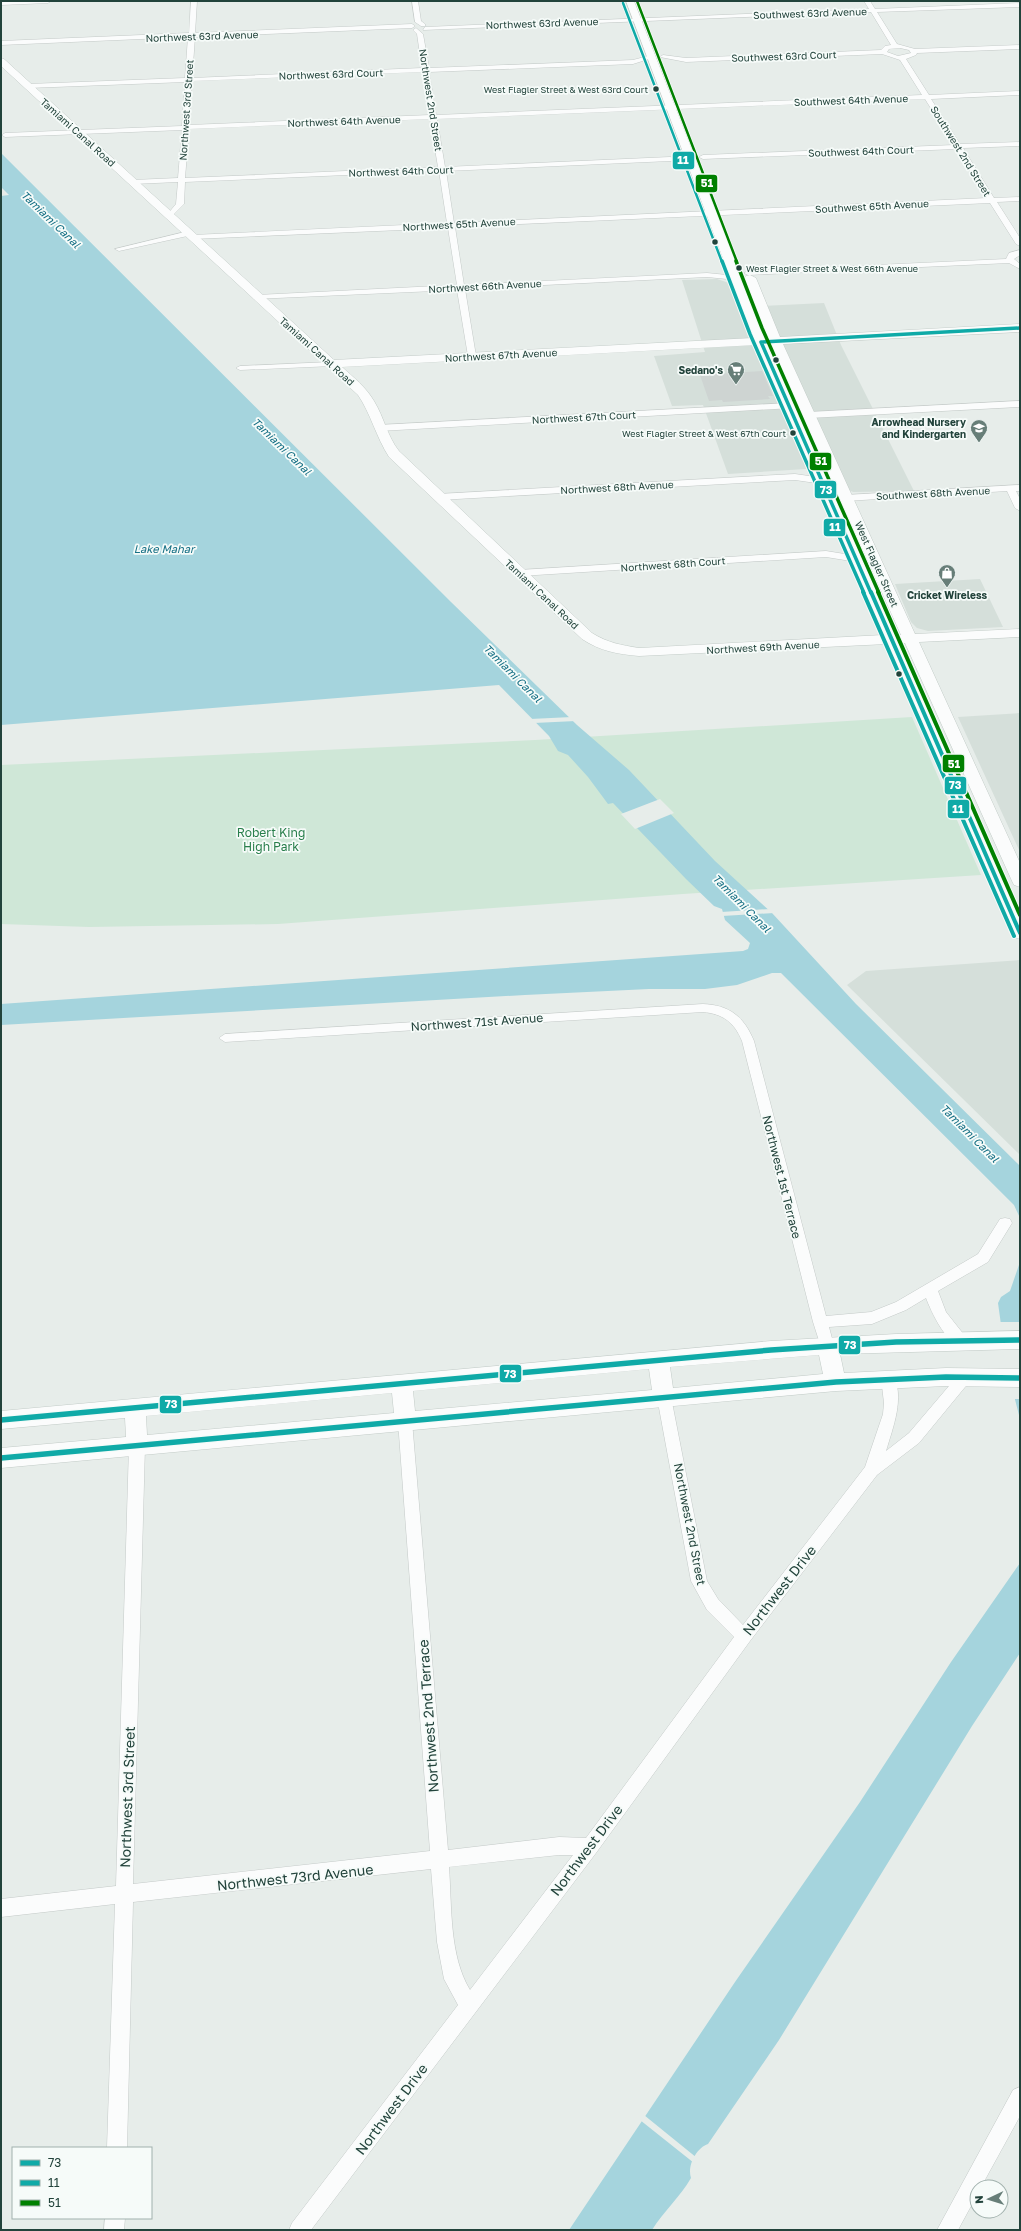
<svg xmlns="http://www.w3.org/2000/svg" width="1021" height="2231" viewBox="0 0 1021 2231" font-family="'Golos Text',sans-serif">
	<rect width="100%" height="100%" fill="#e7edea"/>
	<!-- built -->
	<path fill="#d5dfda" d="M717 279 729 283 739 307 824 303 841 345 914 491 853 492 849 490 838 467 728 474 703 405 672 406 654 356 705 352 682 280Z
		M980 579 1003 627 928 631 917 628 911 622 895 584Z
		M1020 713V852L958 717Z
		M1020 960V1155L847 985 866 971Z"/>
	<!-- green -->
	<path fill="#cfe7d7" d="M912 717 981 875 683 894 278 924 89 927 1 924V765L535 740Z"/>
	<!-- water -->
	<path fill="#a5d4dd" d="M1 153 451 602 577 725 629 770 715 861 772 913 856 1004 1020 1166V1218L1014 1205 781 973H772L737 985 705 989H649L525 995 1 1025V1004L743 951 748 949 750 943 725 920 722 909 714 906 686 879 613 803 608 804 588 777 568 755 558 751 549 736 499 685 1 725V196L9 195 1 187Z
		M1020 1262V1419L1007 1368 998 1303 1001 1297 1010 1291Z
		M1020 1563V1653L972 1726 779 2040 708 2144C696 2148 687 2166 691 2178 680 2197 664 2211 652 2230H569L735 1982 860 1802 951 1662Z"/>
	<!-- pier -->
	<path fill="#e7edea" d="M572 717 576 721 534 723 530 719Z
		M660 799 674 813 635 829 621 814Z
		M770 909 774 913 722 916 721 912Z
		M997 1322H1020V1399H1012Z
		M644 2115 697 2158 694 2163 640 2120Z"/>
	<!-- building -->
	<path fill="#ced4d2" d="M762 371 773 396H768L770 399 723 402 722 400 709 401 700 375Z"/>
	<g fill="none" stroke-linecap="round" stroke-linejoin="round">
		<!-- street casing -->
		<g stroke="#c4cac8" stroke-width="1">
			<path id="street" d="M1 1H51L48 3 1 5Z
				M191 1H197L195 33 412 24 415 26 412 28 195 37 192 78 422 68 417 34 413 30 416 28 423 34 429 68 633 60 652 55 655 57 633 64 429 72 436 115 922 95 900 60 882 54 686 62 660 57 663 55 686 58 881 50 885 46 891 45 871 12 423 30 425 27 869 9 864 1H870L875 9 1020 3V7L877 12 897 44 915 49 1020 45V49L917 53 916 55 906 59 929 95 1020 91V95L931 99 960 144 1020 142V146L963 148 994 198 1020 197V201L997 202 1020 238V246L1016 244 990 203 455 227 464 285 707 273 737 276 741 278 737 280 707 277 465 289 476 356 472 358 468 356 457 290 254 299 253 297 257 295 457 285 448 228 193 239 189 237 193 235 447 223 439 171 185 182 184 204 170 218 166 216 176 204 178 182 133 184 129 182 133 180 178 178 182 130 5 137 2 135 5 133 182 126 185 82 28 88 25 86 28 84 185 78 188 37 1 45V41L189 33ZM900 48 909 50 911 53 898 56 887 52 889 49ZM423 72 430 115 189 125 192 81ZM925 99 954 145 703 155 699 157 703 159 956 149 987 198 454 223 446 171 670 161 692 164 696 162 670 157 445 167 437 119ZM430 119 438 167 185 178 189 129Z
				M412 1H418L421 21 425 24V26H421L415 22Z
				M189 231 193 233 192 235 119 251 115 249Z
				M1020 250V255L1014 259 1020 264V269L1009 263 748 275 744 273 748 271 1006 259 1009 253Z
				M330 362H333V366L240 370 236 368 240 366Z
				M1020 401V407L809 418 805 415 809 412Z
				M789 403 793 406 792 408 379 431 375 428 379 425Z
				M795 474 823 478 828 481 823 484 795 480 439 500 434 497 439 494Z
				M1020 485V491H1016L1020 499V511L1015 508 1007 491 846 501 841 498 846 495Z
				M826 551 857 556 862 559 857 562 826 557 520 576 515 573 520 570Z
				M703 1004C730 1005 744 1017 754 1041L826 1316 871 1312 896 1302 978 1254 1000 1219 1005 1218 1010 1219 1012 1223 988 1262 938 1291 946 1312 965 1336 967 1340 965 1344C948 1350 931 1311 926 1298L906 1310 872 1324 829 1327 834 1346 832 1350 827 1352 822 1350 813 1322 742 1041C734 1022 723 1014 703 1012L225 1042 219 1038 225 1034Z
				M965 1371 970 1373 972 1377 970 1381 919 1443 877 1475 750 1641 596 1853 311 2230H289L292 2223 458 2005 444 1979 437 1942 431 1869 133 1902 127 2148H107L115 1904 1 1917V1899L116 1886 129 1446 132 1441 137 1440 142 1441 145 1446 133 1884 430 1851 398 1421 400 1417 405 1415 410 1417 412 1421 448 1850 559 1837 586 1838 734 1637 707 1610 691 1581 657 1397 659 1393 664 1391 669 1393 671 1397 707 1581 718 1599 743 1625 865 1467 883 1414 884 1403 881 1378 883 1374 888 1372 893 1374C905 1398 893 1427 886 1451L909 1433 960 1373ZM559 1855H573L470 1990C449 1955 452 1907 449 1867Z
				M1020 2087V2116L981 2187H977V2195L958 2230H937L1013 2090Z
				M105 2218H125L124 2230H104Z"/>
		</g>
		<!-- secondary casing -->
		<g stroke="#c2cbc7" stroke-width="1">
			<path id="secondary" d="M626 1H634L765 338H768L744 278 746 276 750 275 756 278 780 337 1020 324V332L783 344 915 634 1020 629V637L919 642 1020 863V887L1014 885 1012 881 905 643H901L1020 913V939L1014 937 1011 933 887 644 639 656C617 654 600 651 582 639L389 457C376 437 371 414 358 395L1 66V58L4 59 334 360 753 338ZM756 345 883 635 639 648C621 645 608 643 592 633L399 451C387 436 384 417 374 401 366 387 353 377 342 367ZM768 345H771L901 635H898Z
				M1020 1331V1349L840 1354 844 1373 946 1368 1020 1369V1387L946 1386 836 1391 1 1468V1448L126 1437 125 1418 1 1429V1411L771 1341 896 1334ZM819 1355 823 1374 673 1388 670 1367ZM649 1369 652 1390 415 1411 413 1391ZM392 1393 394 1413 147 1435 146 1416Z"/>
		</g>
		<!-- street -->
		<use href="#street" fill="#fbfcfc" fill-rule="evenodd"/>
		<!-- secondary -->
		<use href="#secondary" fill="#fbfcfc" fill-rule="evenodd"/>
		<!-- bus-1-far2 casing -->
		<g stroke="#f6fbf9" stroke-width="5.5">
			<path id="bus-1-far2" d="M761 342 871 593
				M761 342 1020 328"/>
		</g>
		<!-- bus-1-far1 casing -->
		<g stroke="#f6fbf9" stroke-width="6">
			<path id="bus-1-far1" d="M871 592 1020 933"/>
		</g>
		<!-- bus-1 casing -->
		<g stroke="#f6fbf9" stroke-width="8">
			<path id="bus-1" d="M1 1420 771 1350 896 1342 1020 1340
				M1 1458 836 1382 946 1377 1020 1378"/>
		</g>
		<!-- bus-2-far2 casing -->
		<g stroke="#f6fbf9" stroke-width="4">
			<path id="bus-2-far2" d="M623 3 722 262"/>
		</g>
		<!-- bus-2-far1 casing -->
		<g stroke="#f6fbf9" stroke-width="5.5">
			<path id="bus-2-far1" d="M722 261 750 334 864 593"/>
		</g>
		<!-- bus-2 casing -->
		<g stroke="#f6fbf9" stroke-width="6">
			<path id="bus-2" d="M863 592 1014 936"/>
		</g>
		<!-- bus-3-far2 casing -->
		<g stroke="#f6fbf9" stroke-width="4">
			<path id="bus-3-far2" d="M637 1 737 262"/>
		</g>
		<!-- bus-3-far1 casing -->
		<g stroke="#f6fbf9" stroke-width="5.5">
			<path id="bus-3-far1" d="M736 261 762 328 879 593"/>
		</g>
		<!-- bus-3 casing -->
		<g stroke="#f6fbf9" stroke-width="6">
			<path id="bus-3" d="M878 592 1020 915"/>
		</g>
		<!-- bus-1-far2 -->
		<use href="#bus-1-far2" stroke="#0faaa7" stroke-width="3.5"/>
		<!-- bus-1-far1 -->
		<use href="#bus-1-far1" stroke="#0faaa7" stroke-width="4"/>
		<!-- bus-1 -->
		<use href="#bus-1" stroke="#0faaa7" stroke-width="5.5"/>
		<!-- bus-2-far2 -->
		<use href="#bus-2-far2" stroke="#0faaa7" stroke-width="2.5"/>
		<!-- bus-2-far1 -->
		<use href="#bus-2-far1" stroke="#0faaa7" stroke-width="3.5"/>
		<!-- bus-2 -->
		<use href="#bus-2" stroke="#0faaa7" stroke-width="4"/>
		<!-- bus-3-far2 -->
		<use href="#bus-3-far2" stroke="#008000" stroke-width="2.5"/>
		<!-- bus-3-far1 -->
		<use href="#bus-3-far1" stroke="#008000" stroke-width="3.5"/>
		<!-- bus-3 -->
		<use href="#bus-3" stroke="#008000" stroke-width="4"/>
	</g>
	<!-- icons -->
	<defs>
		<g id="supermarket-pin" transform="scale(0.9)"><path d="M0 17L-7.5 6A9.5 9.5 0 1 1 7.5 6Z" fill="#677e78" stroke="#f6fbf9"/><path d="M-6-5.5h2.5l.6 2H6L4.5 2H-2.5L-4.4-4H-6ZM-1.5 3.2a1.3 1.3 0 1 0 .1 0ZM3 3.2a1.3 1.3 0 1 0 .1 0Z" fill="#fff"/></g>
		<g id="school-pin" transform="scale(0.9)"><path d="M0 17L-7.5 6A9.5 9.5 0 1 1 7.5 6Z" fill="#677e78" stroke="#f6fbf9"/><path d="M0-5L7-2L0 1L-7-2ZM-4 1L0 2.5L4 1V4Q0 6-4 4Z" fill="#fff"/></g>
		<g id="shop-pin" transform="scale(0.9)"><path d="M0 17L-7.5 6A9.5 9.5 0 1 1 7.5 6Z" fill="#677e78" stroke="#f6fbf9"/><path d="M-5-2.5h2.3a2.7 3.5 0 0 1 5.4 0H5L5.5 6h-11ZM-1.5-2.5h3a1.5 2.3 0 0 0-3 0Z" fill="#fff"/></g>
	</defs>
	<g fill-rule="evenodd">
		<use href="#supermarket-pin" x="736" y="370"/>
		<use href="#school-pin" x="979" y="428"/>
		<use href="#shop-pin" x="947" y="573"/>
	</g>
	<!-- markers -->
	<g fill="#22433b" stroke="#f6fbf9" stroke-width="1.5">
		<circle cx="656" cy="89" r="3.5"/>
		<circle cx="715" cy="242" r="3.5"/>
		<circle cx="739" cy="268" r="3.5"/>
		<circle cx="776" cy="360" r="3.5"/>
		<circle cx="793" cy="433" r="3.5"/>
		<circle cx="899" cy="674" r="3.5"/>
	</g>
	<g text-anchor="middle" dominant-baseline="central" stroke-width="3.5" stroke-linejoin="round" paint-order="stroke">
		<!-- far-bus labels -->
		<g font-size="9" fill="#22433b" stroke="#f6fbf9" text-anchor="end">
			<text x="648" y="89">West Flagler Street &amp; West 63rd Court</text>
			<text x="746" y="268" text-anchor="start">West Flagler Street &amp; West 66th Avenue</text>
			<text x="786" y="433">West Flagler Street &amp; West 67th Court</text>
		</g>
		<!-- far-street labels -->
		<g font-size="10" fill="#22433b" stroke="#f6fbf9">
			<text transform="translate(810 13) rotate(-2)">Southwest 63rd Avenue</text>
			<text transform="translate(542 23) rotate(-2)">Northwest 63rd Avenue</text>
			<text transform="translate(202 36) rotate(-2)">Northwest 63rd Avenue</text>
			<text transform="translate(784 56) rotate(-2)">Southwest 63rd Court</text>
			<text transform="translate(331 74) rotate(-2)">Northwest 63rd Court</text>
			<text transform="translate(431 100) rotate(81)">Northwest 2nd Street</text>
			<text transform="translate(851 100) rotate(-2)">Southwest 64th Avenue</text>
			<text transform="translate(186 110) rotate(-86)">Northwest 3rd Street</text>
			<text transform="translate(344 121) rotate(-2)">Northwest 64th Avenue</text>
			<text transform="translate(78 132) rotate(42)">Tamiami Canal Road</text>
			<text transform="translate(861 151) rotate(-2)">Southwest 64th Court</text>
			<text transform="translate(961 151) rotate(58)">Southwest 2nd Street</text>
			<text transform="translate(401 171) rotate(-2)">Northwest 64th Court</text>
			<text transform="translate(872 206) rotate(-3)">Southwest 65th Avenue</text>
			<text transform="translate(459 224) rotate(-3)">Northwest 65th Avenue</text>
			<text transform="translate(485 286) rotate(-3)">Northwest 66th Avenue</text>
			<text transform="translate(317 351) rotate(42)">Tamiami Canal Road</text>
			<text transform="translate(501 355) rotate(-3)">Northwest 67th Avenue</text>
			<text transform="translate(584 417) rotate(-3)">Northwest 67th Court</text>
			<text transform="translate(617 487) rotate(-3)">Northwest 68th Avenue</text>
			<text transform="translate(933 493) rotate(-3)">Southwest 68th Avenue</text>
			<text transform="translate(673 564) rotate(-4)">Northwest 68th Court</text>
			<text transform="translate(877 564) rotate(66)">West Flagler Street</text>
			<text transform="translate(542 594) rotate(43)">Tamiami Canal Road</text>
			<text transform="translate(763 647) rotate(-3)">Northwest 69th Avenue</text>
		</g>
		<!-- far-poi labels -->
		<g font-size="10" font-weight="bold" fill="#22433b" stroke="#f6fbf9" text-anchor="end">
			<text x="723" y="370">Sedano's</text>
			<text x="966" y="422">Arrowhead Nursery<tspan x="966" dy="12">and Kindergarten</tspan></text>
			<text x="947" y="595" text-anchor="middle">Cricket Wireless</text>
		</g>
		<!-- far-water labels -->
		<g font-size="11" font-style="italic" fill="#167085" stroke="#f6fbf9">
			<text transform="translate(51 219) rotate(44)">Tamiami Canal</text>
			<text transform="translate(282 446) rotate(44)">Tamiami Canal</text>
			<text x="164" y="548">Lake Mahar</text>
			<text transform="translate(513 673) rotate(45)">Tamiami Canal</text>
			<text transform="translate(742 903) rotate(45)">Tamiami Canal</text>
			<text transform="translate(970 1133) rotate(45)">Tamiami Canal</text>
		</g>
		<!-- park labels -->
		<g font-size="12" fill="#287e4b" stroke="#f6fbf9">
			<text x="271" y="832">Robert King<tspan x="271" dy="14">High Park</tspan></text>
		</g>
		<!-- street labels -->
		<g font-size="12" fill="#22433b" stroke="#f6fbf9">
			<text transform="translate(477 1022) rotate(-4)">Northwest 71st Avenue</text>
			<text transform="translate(782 1177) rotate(76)">Northwest 1st Terrace</text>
			<text transform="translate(690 1524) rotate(79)">Northwest 2nd Street</text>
		</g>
		<!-- near-street labels -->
		<g font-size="14" fill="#22433b" stroke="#f6fbf9">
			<text transform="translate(779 1590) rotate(-52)">Northwest Drive</text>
			<text transform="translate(428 1716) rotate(-94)">Northwest 2nd Terrace</text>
			<text transform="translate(127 1797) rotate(-88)">Northwest 3rd Street</text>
			<text transform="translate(586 1850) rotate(-53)">Northwest Drive</text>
			<text transform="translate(295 1877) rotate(-6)">Northwest 73rd Avenue</text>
			<text transform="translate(391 2109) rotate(-53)">Northwest Drive</text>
		</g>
	</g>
	<g stroke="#f6fbf9" stroke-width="1.5">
		<rect x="672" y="151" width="23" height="19" rx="4" fill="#0faaa7"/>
		<rect x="695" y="174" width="23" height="19" rx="4" fill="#008000"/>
		<rect x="809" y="452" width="23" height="19" rx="4" fill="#008000"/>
		<rect x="814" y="480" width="23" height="19" rx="4" fill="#0faaa7"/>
		<rect x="823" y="518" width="23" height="19" rx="4" fill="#0faaa7"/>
		<rect x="942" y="754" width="23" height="19" rx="4" fill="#008000"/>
		<rect x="944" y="776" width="23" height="19" rx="4" fill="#0faaa7"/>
		<rect x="947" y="799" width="23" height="20" rx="4" fill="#0faaa7"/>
		<rect x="838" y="1335" width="23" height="20" rx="4" fill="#0faaa7"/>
		<rect x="499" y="1364" width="23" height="19" rx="4" fill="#0faaa7"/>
		<rect x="159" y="1395" width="23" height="19" rx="4" fill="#0faaa7"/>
	</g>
	<g font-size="11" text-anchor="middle" font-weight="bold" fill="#fff">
		<text x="683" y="164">11</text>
		<text x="707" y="187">51</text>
		<text x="821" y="465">51</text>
		<text x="826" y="494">73</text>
		<text x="835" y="531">11</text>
		<text x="954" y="768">51</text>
		<text x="955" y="789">73</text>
		<text x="958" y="813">11</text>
		<text x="850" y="1349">73</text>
		<text x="510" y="1378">73</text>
		<text x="171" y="1408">73</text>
	</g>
	<!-- border -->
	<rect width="1021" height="2231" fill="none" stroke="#22433b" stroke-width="4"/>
	<!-- legend -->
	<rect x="12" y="2147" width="140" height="72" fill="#f6fbf9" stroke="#a1b1ad"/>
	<rect x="20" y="2160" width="20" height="6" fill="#0faaa7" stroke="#a1b1ad"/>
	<text x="48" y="2167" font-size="12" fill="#22433b">73</text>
	<rect x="20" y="2180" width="20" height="6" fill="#0faaa7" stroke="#a1b1ad"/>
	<text x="48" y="2187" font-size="12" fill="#22433b">11</text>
	<rect x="20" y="2200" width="20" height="6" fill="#008000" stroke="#a1b1ad"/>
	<text x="48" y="2207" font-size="12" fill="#22433b">51</text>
	<!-- north arrow -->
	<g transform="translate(989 2199) rotate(266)"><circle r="19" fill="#f6fbf9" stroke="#a1b1ad"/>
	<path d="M0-3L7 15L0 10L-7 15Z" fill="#677e78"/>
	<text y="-6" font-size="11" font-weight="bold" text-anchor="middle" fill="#22433b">N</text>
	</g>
</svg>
